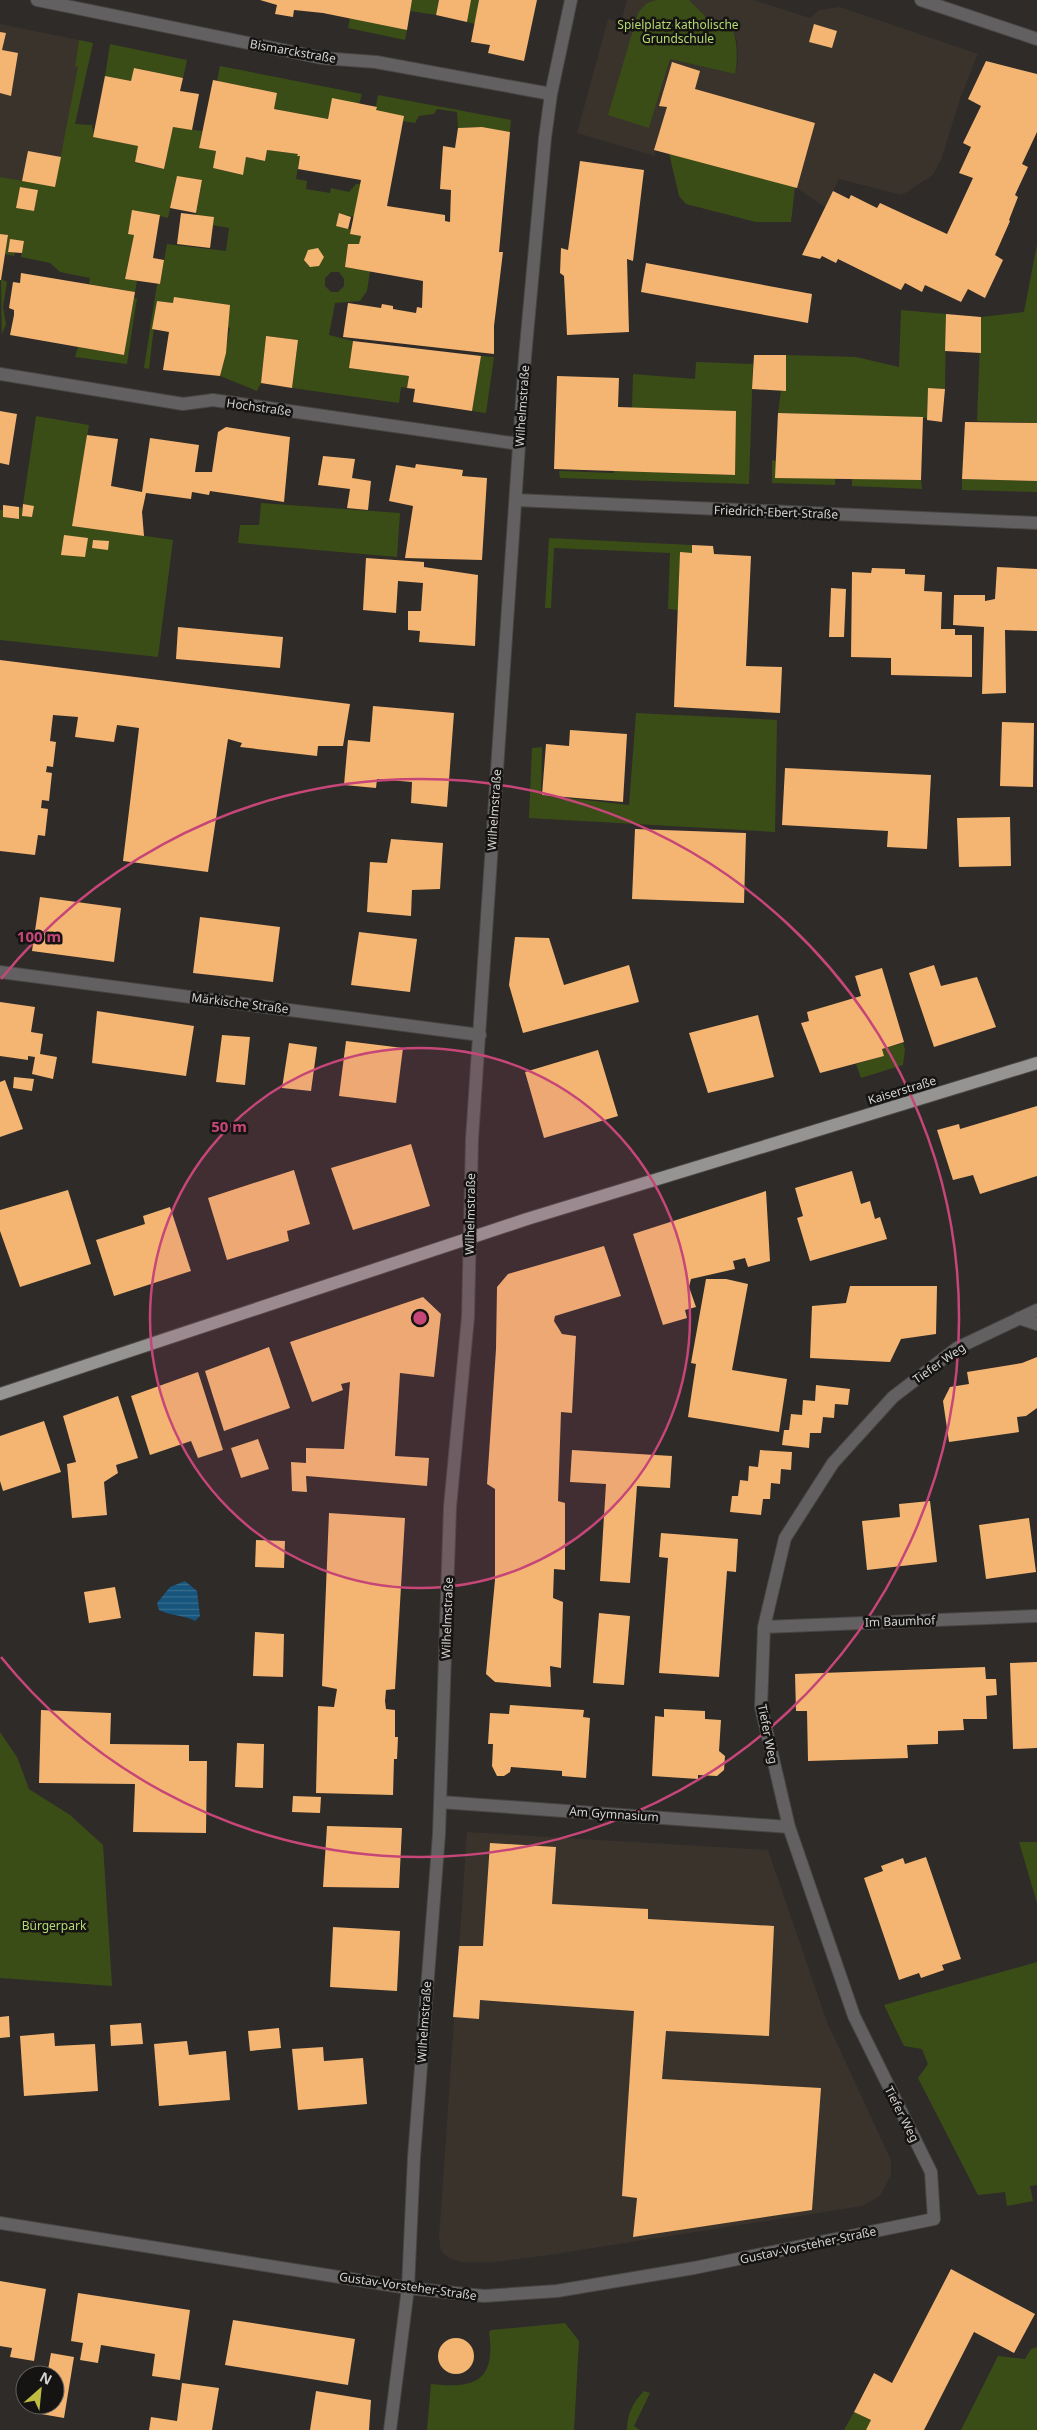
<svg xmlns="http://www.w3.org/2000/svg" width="1037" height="2430" viewBox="0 0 1037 2430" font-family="'Noto Sans',sans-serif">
	<defs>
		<pattern id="water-rules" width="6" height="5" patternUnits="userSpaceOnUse" patternTransform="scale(1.25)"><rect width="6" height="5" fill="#17557c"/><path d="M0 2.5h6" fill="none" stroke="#386d8e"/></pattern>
	</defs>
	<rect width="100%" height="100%" fill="#2e2b29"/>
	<!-- built -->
	<path fill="#3a332c" d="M627 0H656L647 3 649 128 670 59 735 74 738 62 737 41 732 27 708 26 705 16 689 0H753L810 18 819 10 840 7 978 54 961 96 941 160 933 175 902 195 839 179 825 207 795 187 655 150V156L577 133 608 19 621 22Z
		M0 24 79 40 75 65 79 67 55 187 0 177Z
		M467 1832 768 1850 827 2022 891 2160V2175L880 2196 862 2206 542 2256 494 2262H460L449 2258 441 2251 439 2238Z"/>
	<!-- green -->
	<path fill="#3b4d16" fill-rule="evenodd" d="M412 0H439L436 15 410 11Z
		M471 0H479L475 24 467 22Z
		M656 0H689L705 16 708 25C739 5 739 57 735 74L670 59 649 128 608 115 638 13 647 3Z
		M350 18 407 30 405 40 348 28Z
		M79 40 93 43 75 124 92 125 94 137 138 146 135 163 164 169 173 127 202 131 199 148 216 151 213 168 242 175 246 157 265 161 267 150 298 154 297 156H300L296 179 307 181 306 189 330 193 331 188 349 192 356 184H360L354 217 339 213 336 226 351 229 350 234 361 236 359 244H348L345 267 370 271 367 291 360 301 335 303 329 335 353 341 349 368 409 376 407 388 401 387 399 403 292 388 298 340 266 336 261 383 257 391 220 376 230 328 173 303 157 301 149 369 144 368 157 284H160L167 244 226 251 229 228 212 225 196 215 202 180 177 177 168 218 132 210 128 233 134 235 125 278 137 281 135 292 89 284 90 278 60 272 50 263 21 257 24 241 10 240 8 252 15 253 14 256 5 254 8 235 0 234V177L55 186 78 67 75 66ZM20 187 38 190 34 211 16 208ZM331 272H339L344 279V286L338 292H331L325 286V278Z
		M110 44 187 60 183 78 135 68 131 81 105 76Z
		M220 66 362 94 359 104 332 99 328 119 274 109 277 93 217 81Z
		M378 95 511 120 510 132 482 127 458 128 457 112 437 109 434 114 419 116 415 123 374 117Z
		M669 153 795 187 791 222H756L686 204 679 196Z
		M1037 244V423L977 421 981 317 1024 312Z
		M1 279 7 282 3 307 6 324 2 334V346Z
		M134 298H137L127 364 75 357 78 347 124 355Z
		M901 310 946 314 945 389 928 388 927 418 778 413 781 391H786V355L856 357 899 367Z
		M481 356 494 357 486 413 472 411Z
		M696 362 753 364 749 484 560 478 559 471 614 473V470L734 475 736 411 632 408 633 374 695 379Z
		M36 416 89 425 72 525 173 540 158 657 0 640V510H3V517L19 519V507L22 508V516L32 517 34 506 23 504Z
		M772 460 776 461V478H835V485L772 483Z
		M852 479 921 480 922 489 852 486Z
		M962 479 1037 481V492L962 490Z
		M261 503 400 513 397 557 238 543 240 525H259Z
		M549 538 692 545V553H680L678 610 668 609 670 553 554 548 551 608H545Z
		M636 713 777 720 775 832 529 818 532 748 542 747 541 795 629 805Z
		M903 1043 905 1049 903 1065 861 1078 856 1064 884 1056 882 1049Z
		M0 1732 17 1757 29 1789 70 1815 103 1845 112 1986 0 1978Z
		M1019 1842H1037V1903Z
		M1037 1962V2185L1030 2186 1033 2201 1007 2206 1005 2192 978 2195 918 2078 928 2064 922 2049 904 2046 884 2005Z
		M565 2323 579 2341 574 2430H427L431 2384C475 2389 496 2381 489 2332L491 2330Z
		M1037 2347V2430H961L998 2356 1025 2359 1031 2349Z
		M644 2391 650 2393 634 2426 640 2430H627C627 2414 633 2402 644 2391Z
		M854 2412 891 2430H844Z"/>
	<!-- water -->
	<path fill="url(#water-rules)" d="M185 1581 197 1591 200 1616 195 1621C184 1615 171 1616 159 1610L157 1603 170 1587Z"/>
	<!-- building -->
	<path fill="#f4b573" d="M260 0H412L407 30 323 13 294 10 293 17 275 14 277 5Z
		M439 0H471L467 22 436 15Z
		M479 0H537L524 61 488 53 490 45 471 42Z
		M814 24 837 31 832 48 809 42Z
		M0 32 6 33 2 50 18 53 11 96 0 93Z
		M986 61 1037 74V132L1022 164 1028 167 1015 195 1018 197 1009 220 1010 221 995 255 1003 260 985 298 968 289 961 302 925 285 922 292 905 283 901 290 838 259 836 263 822 256 820 259 802 255 833 191 849 199 851 195 877 208 880 203 947 234 973 178 959 173 971 147 963 143 981 106 968 99Z
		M672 62 700 71 695 89 815 123 797 188 654 150 667 107 659 106Z
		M134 68 183 78 180 91 199 94 192 130 173 127 164 169 135 162 138 146 93 137 105 76 131 81Z
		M213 80 277 93 274 109 328 119 332 98 377 107 376 110 404 116 387 206 445 215V221L450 222 451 190 440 189 443 146 455 148 458 128 482 127 510 132 499 252H503L494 326V354L343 337 348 303 381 308 382 304 393 306V309L416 313 417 307 422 308 423 281 345 267 348 244H359L361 236 350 234 361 180 298 169 300 156H297L298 154 267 150 265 161 246 157 243 175 213 168 216 151 199 148Z
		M28 151 61 157 55 187 22 181Z
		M580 161 644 170 633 261 627 259 629 332 567 335 564 276 560 273 561 248 568 250Z
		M177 176 202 180 196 213 170 208Z
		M20 187 38 190 34 211 16 208Z
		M132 210 160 215 153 258 164 260 160 284 125 279 134 235 128 234Z
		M181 213 214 217 210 248 177 244Z
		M339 213 351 217 348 229 336 226Z
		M0 234 8 235 1 280H0Z
		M10 239 24 241 22 253 8 252Z
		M318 248 324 257 319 266 310 267 304 260 308 250Z
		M646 263 812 294 808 323 641 292Z
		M21 273 135 292 124 355 10 335 14 315V310L9 308 13 282 20 283Z
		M174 297 230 305 226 353 220 376 163 370 169 332 152 329 157 301 173 303Z
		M946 314 981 317V353L945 351Z
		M266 336 298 340 292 388 261 383Z
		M353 341 481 356 472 411 413 402 415 389 407 388 409 376 349 368Z
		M754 355H786V391L752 389Z
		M557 376 619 378 618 407 736 411 735 475 554 469Z
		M928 388 945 389 942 422 927 420Z
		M0 411 17 414 9 465 0 463Z
		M778 413 923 417 921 480 775 478Z
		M965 422 1037 423V481L962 479Z
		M226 427 290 437 284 502 210 491 209 495 192 492 191 499 146 493 142 512 144 536 72 526 87 435 118 439 111 486 142 492 150 438 199 445 195 472H212L218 432Z
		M323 456 355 459 352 478 371 481 368 510 347 508 350 489 318 485Z
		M416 464 463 470 462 476 487 478 482 560 405 558 413 506 389 501 396 465 415 468Z
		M23 504 34 506 32 517 22 516Z
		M3 505 19 507V519L3 517Z
		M64 535 88 538 85 557 61 555Z
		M93 540 109 541 108 550 92 548Z
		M692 545 713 546 714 554 751 556 746 666 782 667 780 713 674 707 680 552 692 553Z
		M366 558 424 562V567L478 575 475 646 419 642 420 631 408 630V611H421L423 583 398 581 396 613 363 610Z
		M997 567 1037 569V631L1005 630 1006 693 982 694 984 627 953 625 954 595H985V601L995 599Z
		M872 568 905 569V574L925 575 924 591 942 592 941 629H955V635H972V677L891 675V658L851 657 852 572 871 573Z
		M831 588 846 589 844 637H829Z
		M178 627 283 637 280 668 176 659Z
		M0 660 350 704 343 746H318L317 756 240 747 242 743 228 739 208 872 123 861 139 728 117 725 114 742 75 737 78 717 53 715 50 741 56 742 53 767 47 766 46 772 52 773 49 801 42 800 41 808 48 809 45 836 38 835 35 855 0 851Z
		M373 706 454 713 447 807 411 803 412 782 377 779 376 788 344 785 348 740 370 742Z
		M1002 722 1034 723 1033 787 1000 786Z
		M570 730 627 734 623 802 542 795 546 744 569 746Z
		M785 768 931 775 927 849 887 847 888 831 782 825Z
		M1010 817 1011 866 959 867 957 818Z
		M635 829 746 833 744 903 632 899Z
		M391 839 443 843 440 889 412 890 411 916 367 912 370 862 387 863Z
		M40 897 121 908 114 962 32 951Z
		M200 917 280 927 273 982 193 973Z
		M359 932 417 939 410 992 351 985Z
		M515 937 549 938 564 985 629 965 639 1002 523 1033 509 985Z
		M934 965 941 986 977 977 996 1027 934 1047 909 973Z
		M882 968 904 1042 882 1049 884 1056 820 1073 801 1023 809 1021 807 1012 861 996 855 976Z
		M0 1002 35 1007 31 1032 43 1034 40 1054 57 1057 53 1079 32 1074 35 1057 28 1056V1060L0 1056Z
		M97 1011 194 1026 186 1076 92 1063Z
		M758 1015 774 1077 708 1093 689 1033Z
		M222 1035 250 1037 245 1085 216 1082Z
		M346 1041 403 1048 396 1103 339 1096Z
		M289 1043 317 1047 311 1091 282 1088Z
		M598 1050 618 1116 544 1138 525 1072Z
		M14 1077 34 1079 32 1091 13 1088Z
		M5 1080 23 1129 0 1137V1082Z
		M1037 1106V1176L980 1194 973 1175 953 1180 937 1130 959 1124 960 1129Z
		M411 1144 430 1206 353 1230 331 1168Z
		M294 1170 310 1224 287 1231 289 1241 227 1260 208 1198Z
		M852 1171 861 1204 870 1201 875 1219 880 1217 887 1239 810 1261 797 1218 803 1216 795 1188Z
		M68 1190 91 1264 20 1287 0 1231V1210Z
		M766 1191 770 1261 748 1267 745 1258 733 1261 735 1269 691 1279 689 1287 696 1307 685 1310 687 1318 663 1325 633 1234Z
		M170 1207 191 1271 114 1296 96 1240 145 1224 143 1216Z
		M604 1246 621 1296 555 1316 554 1321 562 1334 576 1336 572 1413 561 1412 558 1501 565 1503V1570L554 1569 553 1598 563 1602 561 1668 550 1666 551 1687 495 1682 486 1674 495 1580V1489L487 1484 496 1349 497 1287 508 1274Z
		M706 1279H726L748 1284 732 1370 787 1379 779 1432 688 1417 696 1364 691 1363Z
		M850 1286H937L936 1334 901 1339 890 1362 810 1358 812 1306 846 1303Z
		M423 1297 441 1314 434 1377 400 1373 395 1456 429 1458 427 1486 306 1476 307 1492 292 1491 291 1462 306 1463V1448L344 1449 350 1382 341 1384 343 1390 312 1402 290 1342Z
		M269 1347 290 1408 224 1431 205 1371Z
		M1037 1357V1408L1026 1416 1017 1417 1019 1432 949 1442 943 1401 950 1387 969 1384 967 1372 1022 1363Z
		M198 1372 223 1450 198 1458 191 1441 150 1455 131 1396Z
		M816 1385 850 1389 848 1405 835 1404 834 1418 823 1417 821 1433H810L809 1448 782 1445 784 1430H789L791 1414 802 1415 803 1400 815 1401Z
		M118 1396 138 1458 116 1465 118 1473 104 1482 107 1515 72 1518 67 1464 76 1462 63 1416Z
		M44 1421 61 1472 3 1491 0 1481V1436Z
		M258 1439 269 1469 241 1478 231 1448Z
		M572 1450 672 1456 670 1488 637 1486 630 1583 600 1581 606 1484 570 1482Z
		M760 1450 792 1452 791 1470 781 1469 780 1484 771 1483 770 1499H763L761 1515 730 1512 732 1496H738L740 1480 748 1481 749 1466 758 1467Z
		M930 1501 937 1562 867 1570 862 1521 900 1517 899 1504Z
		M329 1513 405 1518 395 1689 386 1690 385 1701 386 1709 395 1710V1737H398L397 1759H394L393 1795 316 1793 318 1706 334 1707 337 1689 322 1686Z
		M1029 1518 1036 1572 986 1579 979 1525Z
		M661 1533 738 1539 736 1572 727 1571 719 1677 659 1673 668 1558 659 1557Z
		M256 1540 285 1541 284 1568 255 1567Z
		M115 1587 121 1618 89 1623 84 1592Z
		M599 1613 630 1616 624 1685 593 1683Z
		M255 1632 284 1634 283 1677 253 1676Z
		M1037 1662V1748L1013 1749 1010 1663Z
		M985 1667 986 1679H996L997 1695 986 1696 987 1719H963L964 1730 938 1731V1744L907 1745 908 1758 808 1761 807 1711H796L795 1674Z
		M510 1705 584 1710 583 1717 590 1718 586 1778 562 1776V1771L511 1767 510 1772 504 1776H497L492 1766 493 1744H488L490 1713 509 1714Z
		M664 1709 705 1711V1719L721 1720 719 1751 725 1756 724 1770 717 1776 698 1775V1779L652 1776 655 1716 664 1717Z
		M41 1710 111 1713 110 1744 189 1745V1761H207L206 1833 133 1832 135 1784 39 1783Z
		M237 1743 264 1744 263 1788 235 1787Z
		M293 1796 321 1797 320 1813 292 1812Z
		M327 1826 402 1828 399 1888 323 1887Z
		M490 1843 556 1847 552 1904 648 1909V1919L774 1926 769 2036 666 2031 662 2079 821 2088 812 2210 633 2237 637 2198 622 2196 634 2011 480 2000 479 2019 453 2017 459 1946H483Z
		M926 1857 961 1959 942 1965 944 1970 921 1978 919 1973 899 1980 864 1878 883 1871 881 1866 903 1858 905 1864Z
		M333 1927 400 1931 397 1991 330 1987Z
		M9 2016 10 2037 0 2038V2017Z
		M141 2023 143 2044 111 2046 110 2025Z
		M279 2028 281 2048 250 2051 248 2031Z
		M54 2033 55 2046 95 2044 98 2091 24 2096 20 2036Z
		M187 2041 189 2055 226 2051 230 2100 159 2106 154 2044Z
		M323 2047 324 2061 363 2058 367 2104 298 2110 292 2049Z
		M951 2269 1035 2314 1014 2353 974 2332 924 2430H866L871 2420 854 2412 874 2373 892 2383Z
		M0 2281 46 2289 34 2361 10 2357 12 2348 0 2346Z
		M78 2293 190 2310 180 2380 152 2376 155 2354 101 2345 98 2363 80 2360 83 2343 71 2341Z
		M233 2320 355 2339 348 2385 225 2365Z
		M438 2356a18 18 0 1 1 36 0a18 18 0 1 1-36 0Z
		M51 2353 74 2357 64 2418 41 2414 43 2405H55V2375H47Z
		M182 2383 219 2388 212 2430H149L151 2417 177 2421Z
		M316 2391 371 2400 369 2430H310Z"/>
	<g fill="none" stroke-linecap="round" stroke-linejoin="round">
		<!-- minor casing -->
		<g stroke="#484644" stroke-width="14">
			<path id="minor" d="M37 0 322 58 376 62 551 94
				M921 0 1037 39
				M0 374 183 404 213 400 519 444
				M516 500 1037 523
				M0 972 480 1035
				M1019 1318 1037 1324
				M764 1627 1037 1616
				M440 1802 789 1827
				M0 2223 408 2288 484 2296 557 2291 694 2268 934 2219 931 2172 854 2016 789 1827 761 1707 764 1627 785 1538 833 1463 893 1397 957 1348 1037 1310
				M390 2430 408 2288 414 2157 439 1834 450 1507 468 1317 472 1139 525 357 545 138 551 94 571 0"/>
		</g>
		<!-- major casing -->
		<g stroke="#484644" stroke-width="14">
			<path id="major" d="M0 1394 527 1219 1037 1063"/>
		</g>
		<!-- minor -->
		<use href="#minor" stroke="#626060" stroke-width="12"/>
		<!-- major -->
		<use href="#major" stroke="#969393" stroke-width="12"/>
	</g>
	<!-- distance rings -->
	<circle cx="420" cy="1318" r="270" fill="#c64678" fill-opacity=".12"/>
	<g fill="none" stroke="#c64678" stroke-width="2.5">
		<circle cx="420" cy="1318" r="270"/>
		<path d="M1 979A539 539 0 1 1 1 1657"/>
	</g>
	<g text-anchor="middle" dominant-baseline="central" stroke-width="5" stroke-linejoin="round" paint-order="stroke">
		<!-- park labels -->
		<g font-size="12" fill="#b4da70" stroke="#151413">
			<text x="678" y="24">Spielplatz katholische<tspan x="678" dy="14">Grundschule</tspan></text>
			<text x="54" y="1925">Bürgerpark</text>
		</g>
		<!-- street labels -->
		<g font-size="12" fill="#d3d2d0" stroke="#151413">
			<text transform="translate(293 51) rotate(10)">Bismarckstraße</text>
			<text transform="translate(522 406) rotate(-86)">Wilhelmstraße</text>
			<text transform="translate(259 407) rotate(8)">Hochstraße</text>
			<text transform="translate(776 512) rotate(2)">Friedrich-Ebert-Straße</text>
			<text transform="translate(494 810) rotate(-86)">Wilhelmstraße</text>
			<text transform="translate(240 1003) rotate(7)">Märkische Straße</text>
			<text transform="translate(902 1090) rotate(-17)">Kaiserstraße</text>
			<text transform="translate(470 1214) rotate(-89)">Wilhelmstraße</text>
			<text transform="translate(939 1363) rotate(-35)">Tiefer Weg</text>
			<text transform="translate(447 1618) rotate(-88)">Wilhelmstraße</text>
			<text transform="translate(900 1621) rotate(-2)">Im Baumhof</text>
			<text transform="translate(768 1734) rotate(79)">Tiefer Weg</text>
			<text transform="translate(614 1814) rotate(4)">Am Gymnasium</text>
			<text transform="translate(424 2022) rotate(-86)">Wilhelmstraße</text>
			<text transform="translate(902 2114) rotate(63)">Tiefer Weg</text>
			<text transform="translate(808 2245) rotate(-12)">Gustav-Vorsteher-Straße</text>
			<text transform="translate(408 2286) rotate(8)">Gustav-Vorsteher-Straße</text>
		</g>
	</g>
	<circle cx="420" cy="1318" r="8" fill="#c64678" stroke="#151413" stroke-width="2.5"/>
	<g font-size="15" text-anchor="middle" font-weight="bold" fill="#c64678" stroke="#151413" stroke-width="5" stroke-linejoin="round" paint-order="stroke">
		<text x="39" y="942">100 m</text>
		<text x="229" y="1132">50 m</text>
	</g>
	<!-- north arrow -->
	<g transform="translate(40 2390) rotate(27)"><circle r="24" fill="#151413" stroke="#61605f"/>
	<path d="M0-4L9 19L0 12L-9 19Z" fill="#bfbe41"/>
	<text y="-8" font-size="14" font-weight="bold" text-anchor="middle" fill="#d3d2d0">N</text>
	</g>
</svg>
